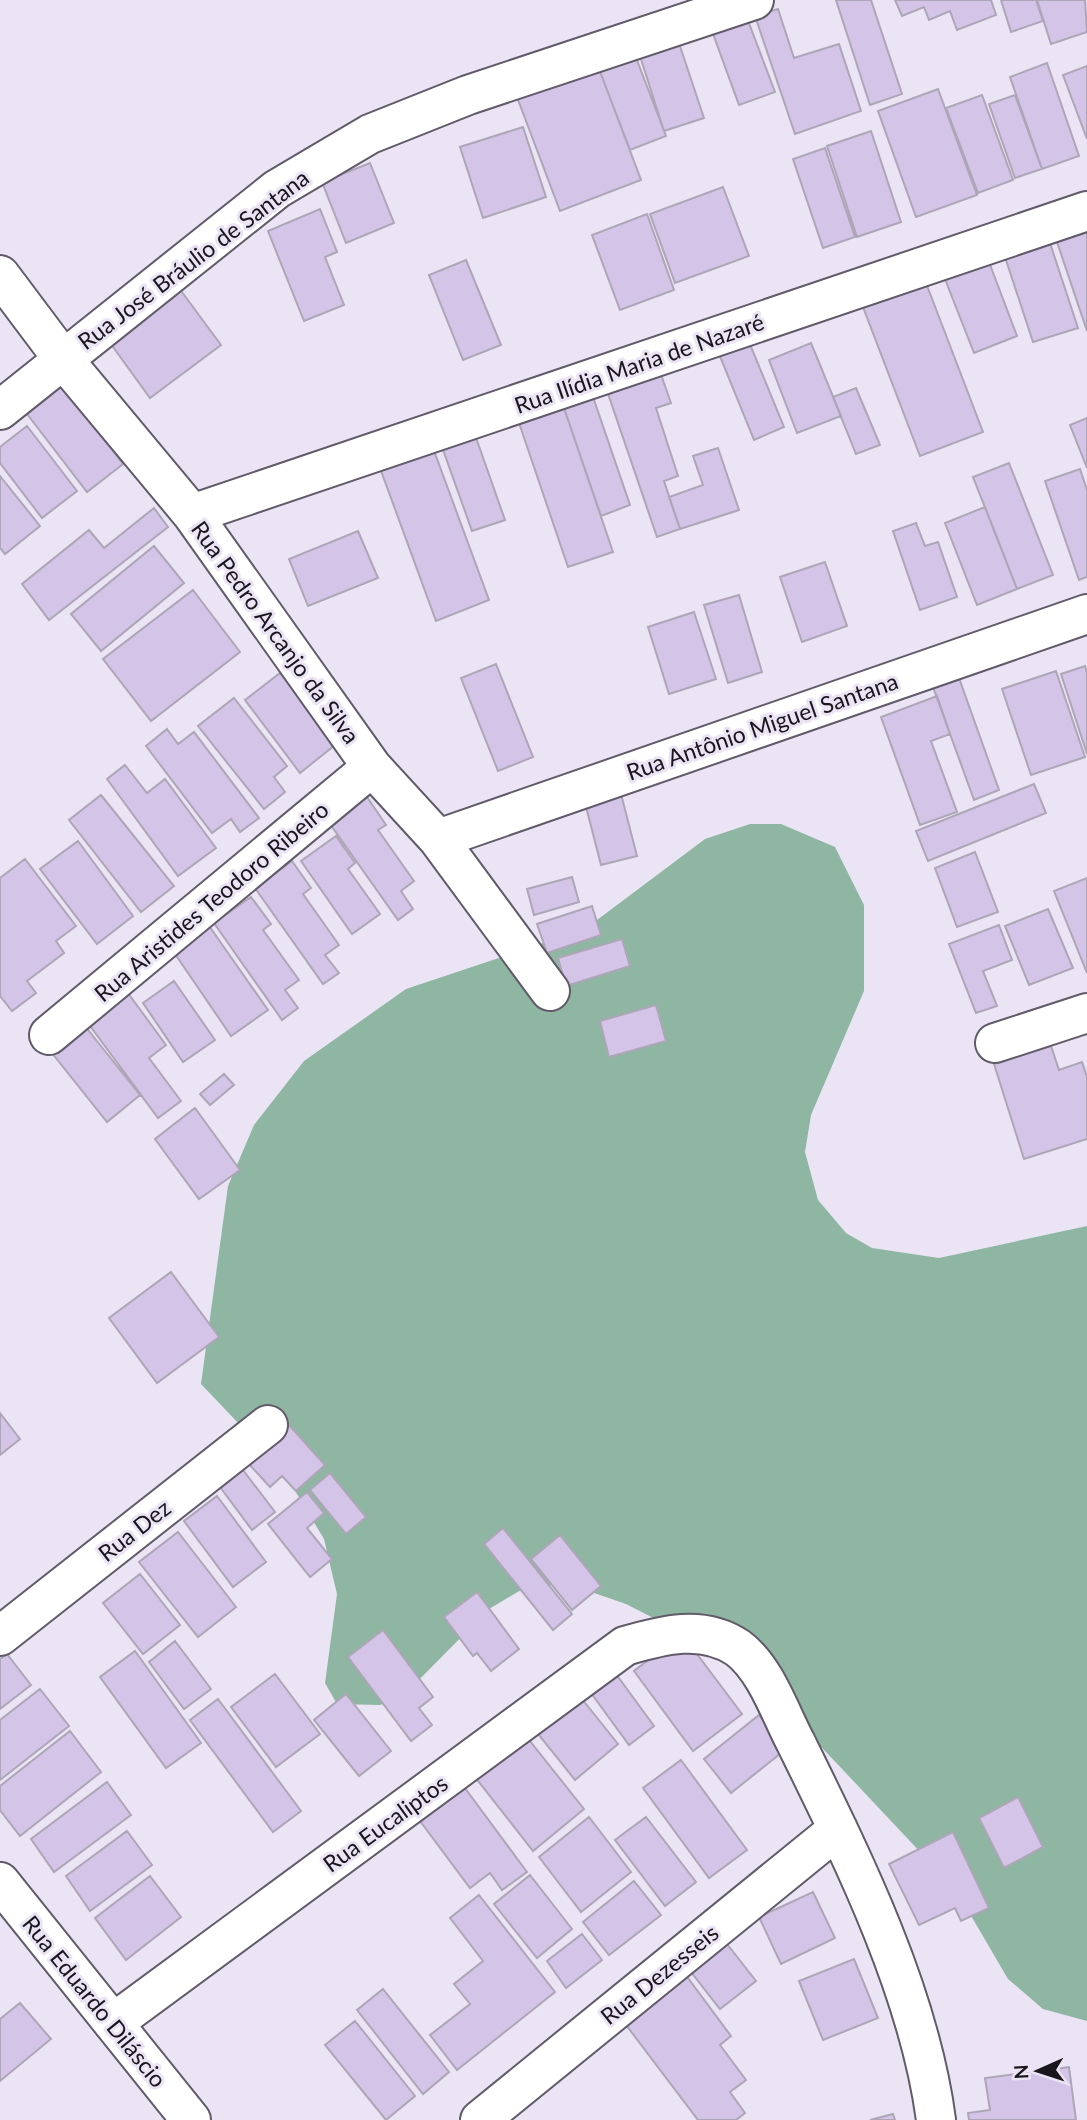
<svg xmlns="http://www.w3.org/2000/svg" width="1087" height="2120" viewBox="0 0 1087 2120" font-family="Lato,sans-serif">
	<rect width="100%" height="100%" fill="#ebe4f5"/>
	<!-- forest -->
	<path fill="#8fb6a2" d="M750 824H781L835 847 864 905V991L811 1115 805 1152 818 1200 846 1233 872 1248 939 1258 1087 1226V2021L1043 2009 1008 1979 956 1890 779 1702 706 1645 626 1604 568 1584 526 1587 489 1609 404 1695 380 1705 337 1704 325 1683 337 1594 324 1539 282 1469 201 1384 228 1186 254 1125 304 1061 406 989 585 929 705 839Z"/>
	<!-- building -->
	<path fill="#d3c4e8" stroke="#aca6b6" stroke-width="2" d="M836 0H871L902 94 870 105Z
		M895 0H991L996 15 957 30 950 11 929 20 924 7 902 16Z
		M1001 0H1036L1043 21 1011 32Z
		M1037 0H1085L1087 32 1051 44Z
		M778 9 794 58 839 44 861 111 795 134 755 16Z
		M747 18 775 92 739 105 712 31Z
		M678 40 704 118 664 131 639 53Z
		M635 55 666 136 630 150 599 69Z
		M1047 63 1079 156 1042 169 1010 77Z
		M598 66 641 180 560 211 517 97Z
		M1087 66V139L1063 75Z
		M938 89 977 195 916 217 878 111Z
		M982 95 1013 180 978 193 946 108Z
		M1015 95 1042 169 1015 178 989 104Z
		M523 127 546 197 483 218 460 147Z
		M871 131 901 222 857 237 827 146Z
		M825 148 855 237 823 248 793 159Z
		M370 163 394 223 346 243 322 182Z
		M723 187 749 256 675 283 650 214Z
		M320 209 337 252 325 257 344 305 304 321 268 231Z
		M647 214 674 290 620 310 592 235Z
		M1087 232V331L1057 242Z
		M1049 240 1078 328 1033 342 1004 254Z
		M466 260 501 345 463 360 429 275Z
		M989 262 1017 336 974 353 945 279Z
		M926 283 983 432 920 456 863 307Z
		M179 288 221 345 150 398 108 340Z
		M747 337 784 427 754 440 717 349Z
		M811 343 841 416 797 433 769 360Z
		M657 363 671 403 656 408 678 476 664 481 680 529 657 537 604 382Z
		M60 382 123 464 87 492 24 410Z
		M856 388 880 445 856 454 833 397Z
		M592 394 630 505 601 516 563 405Z
		M563 405 613 552 568 567 518 420Z
		M1087 418V468L1070 425Z
		M27 426 77 491 42 518 0 463V447Z
		M474 432 505 520 472 531 441 444Z
		M433 448 489 600 436 621 380 468Z
		M718 448 739 510 680 529 669 497 703 485 693 456Z
		M1009 463 1053 575 1017 589 973 477Z
		M1080 469 1087 490V577L1079 580 1045 481Z
		M0 476 40 526 5 554 0 548Z
		M985 507 1017 589 977 605 945 523Z
		M154 508 168 527 49 620 22 584 89 530 104 548Z
		M916 523 925 546 938 542 957 597 920 610 893 531Z
		M358 531 378 578 308 606 289 559Z
		M154 546 184 583 101 651 71 614Z
		M825 562 847 626 802 642 780 577Z
		M193 590 240 652 151 721 103 659Z
		M739 595 762 672 728 683 704 605Z
		M694 612 716 679 669 694 648 627Z
		M496 664 533 757 498 771 461 678Z
		M1085 666 1087 673V754L1061 674Z
		M1056 671 1085 757 1031 775 1002 689Z
		M280 673 335 745 300 773 245 700Z
		M959 678 999 790 974 800 933 687Z
		M937 696 950 734 931 741 957 812 920 825 881 717Z
		M234 698 287 766 274 777 285 792 264 809 198 726Z
		M167 729 178 744 194 732 259 818 240 832 231 819 212 833 146 746Z
		M125 765 147 793 165 779 216 848 178 876 107 779Z
		M1034 784 1046 813 928 861 916 831Z
		M620 790 637 856 601 865 584 799Z
		M101 795 174 886 141 912 69 820Z
		M367 797 386 825 378 830 414 881 401 891 413 909 398 920 330 824Z
		M336 836 355 863 348 869 380 914 352 934 301 861Z
		M78 841 133 916 97 944 40 869Z
		M975 852 998 912 957 927 935 868Z
		M25 859 76 926 56 941 64 953 27 981 36 993 12 1011 0 996V878Z
		M292 861 311 888 303 894 339 945 325 955 339 973 323 984 255 888Z
		M572 877 579 902 534 915 527 889Z
		M1087 878V973L1054 891Z
		M251 897 271 924 263 930 299 980 285 990 298 1008 282 1020 214 923Z
		M592 906 601 935 547 953 537 924Z
		M1048 909 1073 968 1029 985 1005 926Z
		M207 923 268 1010 231 1036 171 948Z
		M999 925 1012 960 983 971 997 1006 976 1013 949 944Z
		M622 939 630 966 566 986 558 958Z
		M174 981 215 1040 183 1062 143 1003Z
		M125 989 166 1045 149 1058 181 1101 158 1118 85 1019Z
		M656 1005 666 1041 609 1057 600 1021Z
		M81 1021 140 1095 107 1122 48 1048Z
		M1051 1046 1059 1070 1082 1062 1087 1077V1139L1024 1159 994 1064Z
		M224 1074 234 1085 210 1105 200 1094Z
		M195 1108 240 1170 199 1199 155 1139Z
		M171 1272 219 1337 157 1383 109 1318Z
		M0 1413 20 1439 0 1455Z
		M289 1425 325 1465 296 1491 282 1476 270 1487 248 1463Z
		M243 1470 275 1512 252 1530 220 1487Z
		M330 1473 366 1517 346 1534 310 1490Z
		M307 1492 324 1513 307 1528 332 1559 310 1577 268 1524Z
		M217 1496 266 1562 233 1587 184 1521Z
		M503 1528 572 1614 553 1630 484 1544Z
		M178 1532 236 1607 198 1637 139 1562Z
		M560 1535 601 1586 572 1610 531 1559Z
		M140 1574 180 1625 143 1654 103 1603Z
		M477 1592 519 1649 491 1671 477 1653 473 1656 444 1617Z
		M383 1630 433 1697 419 1708 432 1725 411 1741 348 1657Z
		M682 1634 742 1714 693 1751 634 1671Z
		M175 1641 211 1689 184 1709 149 1662Z
		M135 1651 201 1743 166 1768 100 1677Z
		M7 1654 31 1685 0 1709V1659Z
		M275 1674 320 1734 276 1767 231 1707Z
		M616 1674 654 1726 629 1745 591 1693Z
		M40 1689 69 1726 0 1780V1720Z
		M346 1694 391 1751 359 1776 314 1720Z
		M578 1694 618 1744 575 1780 534 1729Z
		M218 1699 301 1811 273 1832 190 1720Z
		M759 1715 786 1749 731 1793 704 1759Z
		M70 1731 101 1772 20 1836 0 1810V1786Z
		M522 1731 584 1809 533 1851 471 1772Z
		M681 1760 747 1850 709 1878 643 1788Z
		M459 1780 527 1872 502 1890 490 1873 470 1888 414 1813Z
		M107 1782 131 1815 54 1872 31 1839Z
		M1018 1797 1043 1847 1004 1868 979 1818Z
		M589 1817 631 1872 581 1912 539 1857Z
		M646 1817 696 1882 665 1906 615 1840Z
		M127 1831 152 1865 90 1911 66 1876Z
		M953 1832 989 1908 961 1921 955 1908 919 1925 889 1864Z
		M530 1875 572 1929 537 1958 494 1904Z
		M150 1876 181 1917 126 1960 95 1918Z
		M634 1881 661 1915 609 1955 583 1922Z
		M813 1892 835 1938 781 1964 759 1917Z
		M479 1895 555 1992 457 2070 430 2035 470 2004 454 1984 483 1961 450 1918Z
		M582 1934 602 1960 566 1988 547 1961Z
		M727 1944 756 1981 720 2009 691 1972Z
		M854 1959 878 2018 823 2040 799 1981Z
		M685 1974 731 2036 720 2045 746 2080 730 2092 745 2113 736 2120H698L623 2021Z
		M383 1989 449 2072 423 2094 357 2010Z
		M20 2003 51 2039 0 2081V2019Z
		M355 2021 415 2096 386 2120 325 2045Z
		M1069 2067 1076 2120H969L968 2113 990 2110 985 2078Z
		M893 2114 895 2120H870Z"/>
	<g fill="none" stroke-linecap="round" stroke-linejoin="round">
		<!-- minor casing -->
		<g stroke="#615b69" stroke-width="42">
			<path id="minor" d="M0 275 63 359 192 514 372 767 438 839 550 991
				M0 410 277 189 370 134 468 95 754 0
				M192 514 1087 211
				M438 839 1087 614
				M49 1035 372 767
				M995 1043 1087 1013
				M0 1636 268 1425
				M0 1882 191 2120
				M113 2023 625 1646C662 1635 703 1624 738 1648 766 1669 780 1713 796 1743 853 1859 919 1991 936 2120
				M480 2120 838 1829"/>
		</g>
		<!-- minor -->
		<use href="#minor" stroke="#fff" stroke-width="38"/>
	</g>
	<g text-anchor="middle" dominant-baseline="central" stroke-width="6" stroke-linejoin="round" paint-order="stroke">
		<!-- street labels -->
		<g font-size="23" fill="#19171d" stroke="#ebe4f5">
			<text transform="translate(193 259) rotate(-37)">Rua José Bráulio de Santana</text>
			<text transform="translate(639 363) rotate(-19)">Rua Ilídia Maria de Nazaré</text>
			<text transform="translate(276 632) rotate(54)">Rua Pedro Arcanjo da Silva</text>
			<text transform="translate(762 726) rotate(-19)">Rua Antônio Miguel Santana</text>
			<text transform="translate(211 901) rotate(-40)">Rua Aristides Teodoro Ribeiro</text>
			<text transform="translate(134 1530) rotate(-38)">Rua Dez</text>
			<text transform="translate(385 1823) rotate(-36)">Rua Eucaliptos</text>
			<text transform="translate(659 1974) rotate(-39)">Rua Dezesseis</text>
			<text transform="translate(95 2001) rotate(51)">Rua Eduardo Diláscio</text>
		</g>
	</g>
	<!-- north arrow -->
	<g transform="translate(1038 2071) rotate(267)" stroke="#ebe4f5" stroke-width="5" paint-order="stroke">
	<path d="M0-5L12 26L0 18L-12 26Z" fill="#19171d"/>
	<text y="-10" font-size="19" font-weight="bold" text-anchor="middle" fill="#19171d">N</text>
	</g>
</svg>
